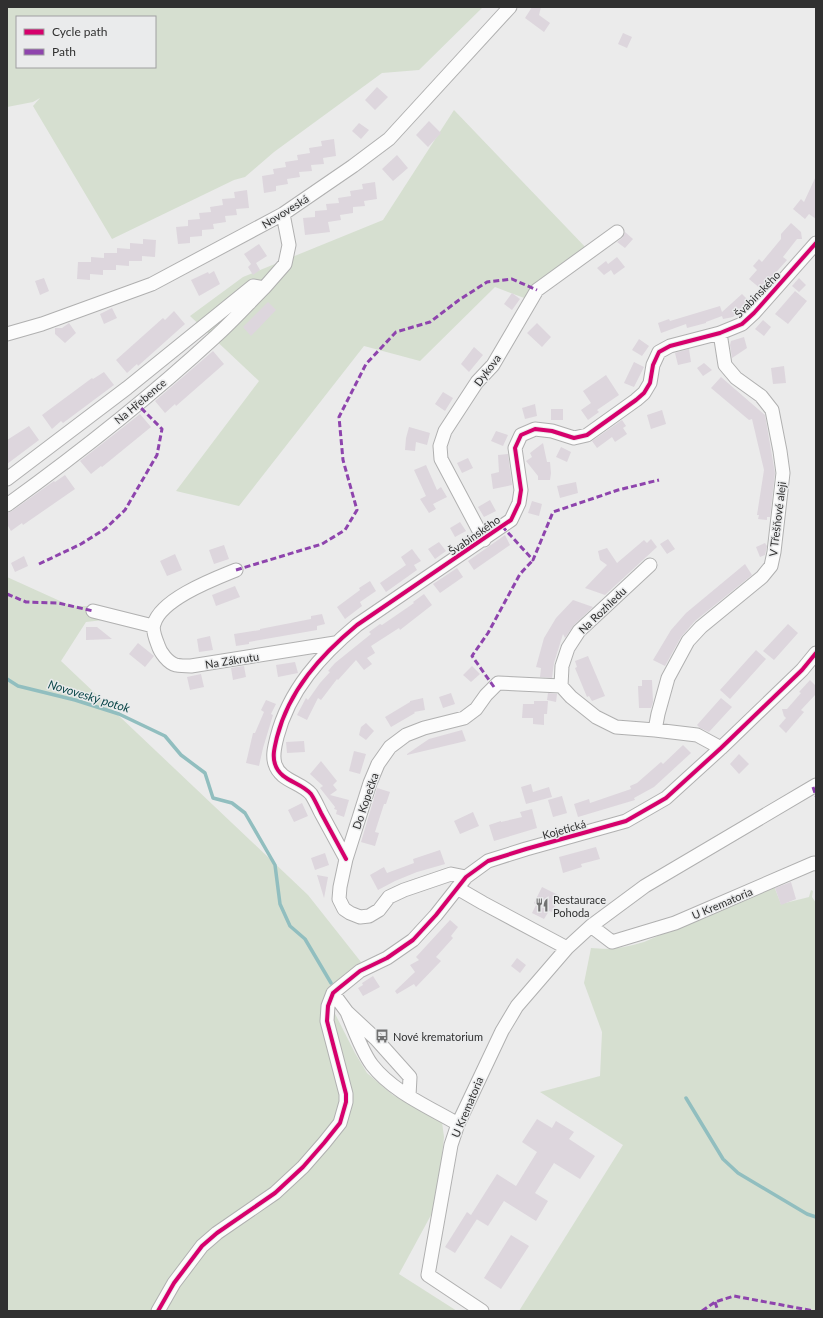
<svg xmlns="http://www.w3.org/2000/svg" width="823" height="1318" viewBox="0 0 823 1318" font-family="Lato,sans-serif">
	<rect width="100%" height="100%" fill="#ebebeb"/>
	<!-- green -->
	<path fill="#d6dfd0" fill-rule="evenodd" d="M7 7H483L419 70 382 73 274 152 245 177 234 180 112 239 33 106 40 98 33 102 7 107ZM17 17H155V67H17Z
		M454 110 590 252 527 299 495 287 420 361 364 346 239 506 176 491 259 381 190 316 243 277 383 220Z
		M7 577 71 606H93L137 616 86 622 61 661 308 895 361 962C346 972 334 981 327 998L355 1053 367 1073 393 1095 442 1122 444 1137 437 1204 399 1274 457 1311H7Z
		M774 886 781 904 809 897 811 890 813 891 812 897 816 903V1311H519L623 1145 540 1092 600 1076 602 1032 584 983 591 948C613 950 623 948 644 942Z"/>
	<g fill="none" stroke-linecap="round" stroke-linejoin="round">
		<!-- stream -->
		<path stroke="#91bebf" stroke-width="3.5" d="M7 679 18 686 75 700 119 714 165 736 181 755 205 773 213 798 232 803 245 813 275 865 280 904 290 926 305 939 331 983
			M686 1098 723 1159 738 1173 807 1214 816 1217"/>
	</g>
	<!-- building -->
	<path fill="#ddd6dd" d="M532 7H541L539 15 550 23 544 32 525 18Z
		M623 33 632 37 627 48 618 44Z
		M377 87 388 97 375 110 365 100Z
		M429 121 441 133 428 147 416 135Z
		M359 123 369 130 361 139 352 131Z
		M334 139 336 156 323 158 324 164 311 165 312 171 299 172 300 177 287 179 288 184 276 186V191L264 193 262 176 274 174 273 169 286 167 285 162 298 160 297 155 310 153 309 148 322 146 321 141Z
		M397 155 408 168 393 181 382 169Z
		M816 176V219L809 214 805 219 793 209 801 199 804 202Z
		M375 182 377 199 364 201 365 206 353 207V213L340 215 341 220 328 222 330 232 305 235 303 218 315 217V211L327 210 326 204 339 203 338 198 351 196 350 191 363 189 362 184Z
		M247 190 249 208 236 209 237 215 225 216 226 222 213 224 214 229 202 230V236L190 237V243L178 244 176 227 188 226V220L200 219 199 213 211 212 210 207 223 205 222 199 235 198 234 192Z
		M791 223 801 232 802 239H797L783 257 787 260 761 289 749 279 757 270 753 266 759 259 762 262 781 239V234Z
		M625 232 633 239 625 248 617 242 622 238Z
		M143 239 156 240 155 257 142 256V261H129V266L116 265V270H103V275L90 274V280L77 279 78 262H91V257L104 258V253H117V248L130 249V243L143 244Z
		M259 244 267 256 256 263 260 270 253 275 248 267 251 264 244 254Z
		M617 257 625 267 614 275 611 270 604 275 597 268 606 261 608 264Z
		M214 271 220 284 199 296 191 280 208 272 209 274Z
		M44 278 49 291 40 295 35 281Z
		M799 278 806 285 799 292 792 286Z
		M795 291 807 301 788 324 775 314Z
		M512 293 520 299 512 310 504 304Z
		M742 294 750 302 733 317 723 319 722 316 706 322V323L687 328 686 324 661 333 658 323 669 319 670 321 720 306 722 312Z
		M268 302 276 310 251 336 243 327Z
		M112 308 117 318 104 324 100 314Z
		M174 311 185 324 138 366 137 364 127 373 116 360 163 318 165 320Z
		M763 320 771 327 764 336 755 329Z
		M69 323 76 333 65 343 55 334V328H62Z
		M537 323 551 337 542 347 527 333Z
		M744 337 747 348 732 358 730 345 731 341Z
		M639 339 649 346 642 356 632 350Z
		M474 347 483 355 469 372 461 364Z
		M689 349 691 362 678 365 675 353Z
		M213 351 224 364 176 406 175 404 165 413 155 401Z
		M634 362 644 367 634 387 624 383Z
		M704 363 712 370 703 376 697 368Z
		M784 366 786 383 773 384 771 368Z
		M104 372 114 385 63 423 61 421 52 429 42 415 92 378 93 379Z
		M606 375 619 395 597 410 599 412 588 420 581 410 591 403 583 391Z
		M721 377 765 415 775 473 770 517H767V520L758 519 759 515H757L764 470 752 419 749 420 711 388Z
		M443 392 453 398 445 411 435 404Z
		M535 404 537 416 525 419 522 408Z
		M551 409H563V420H551Z
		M662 410 666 424 651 429 647 415Z
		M140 414 151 427 102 467 101 466 91 474 80 461Z
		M622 420 626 426 623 428 627 434 615 442 612 437 597 448 592 441Z
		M29 426 39 440 7 464V440Z
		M409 427 430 433 427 445 416 442 415 451 405 450 406 438Z
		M496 431 508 435 503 446 491 441Z
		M543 443 547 462H550L551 473 550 480H538V476L526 461 532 457 530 453Z
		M561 447 571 452 567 462 556 457Z
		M508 454 512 485 493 489 491 474 499 472 498 455Z
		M468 458 473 468 462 473 457 463Z
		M426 465 437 490 441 487 447 497 433 504 436 509 429 513 420 499 426 496 414 470Z
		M65 475 75 489 23 525 22 523 11 531 7 524V513L12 511 54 481 55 482Z
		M576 482 578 493 560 498 557 486Z
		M490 500 496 511 484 517 478 507Z
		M532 501 542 504 539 516 528 513Z
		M460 522 466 531 455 537 450 528Z
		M505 535 510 545 474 570 468 561Z
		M651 539 657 547 605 595 585 588 607 565 600 560 598 551 607 548 617 563 644 540 647 543Z
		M668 539 675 549 667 554 660 544Z
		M439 542 446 551 435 559 428 549Z
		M765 543 767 546 765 555 760 557 756 547Z
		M224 545 229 559 214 564 209 550Z
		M412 549 421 561 414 565 417 570 386 592 380 583 406 565 401 557Z
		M175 554 182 570 167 576 160 561Z
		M24 556 28 566 15 572 11 563Z
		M745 564 752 575 695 621 681 637 665 666 653 660 671 630 686 613Z
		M457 568 463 577 440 593 433 584Z
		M370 581 376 591 360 602 362 606 345 619 337 607 360 590 359 588Z
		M235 586 240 597 216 606 212 595Z
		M424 594 432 605 400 630 399 628 371 646 375 653 367 658 372 664 364 670 356 660 338 680 337 679 321 700 318 698 307 720 297 715 306 698 308 700 320 683 330 672 328 671 335 663 371 634 369 632 380 624 382 625 414 603 413 602Z
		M573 600 593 607 574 625 565 638 563 634 554 663 552 678 540 677 541 668 536 667 544 638 556 618Z
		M322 614 325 624 317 626V630L249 642V644L236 646 234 634 260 630V629L311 619V616Z
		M788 624 798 633 774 660 763 651Z
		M86 627H97L112 639 86 640Z
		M210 636 213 650 199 652 197 639Z
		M138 643 154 656 145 667 129 654Z
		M756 650 766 659 730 699 720 690Z
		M588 656 605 696 592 701 589 696 587 697 575 668 577 667 575 661Z
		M295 662 298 673 278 677 276 665Z
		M244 666 246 677 233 680 231 668Z
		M472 666 480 674 471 682 463 675Z
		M201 674 204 687 190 690 187 677Z
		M642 680H652L653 702 651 708H639L638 686H642Z
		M810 680 816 686V694L801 710 804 712 786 733 779 726 786 718 784 716 782 709H787L801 693 799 692Z
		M451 693 455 704 443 708 439 697Z
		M548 693 557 694 556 702 547 700Z
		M423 698 425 710 414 712 415 713 391 727 385 717 410 702V701Z
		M721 698 732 707 709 732 700 728 697 725Z
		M266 700 276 704 271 714 273 715 263 748 259 766 246 763 253 733H255L264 712 261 710Z
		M534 701H548L547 714H544V725L533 724V718H522L523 704H534Z
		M366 723 374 731 366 740 359 735 361 727Z
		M462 730 466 741 407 755V754L429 739Z
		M304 741 305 752 287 753 286 742Z
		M683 745 691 753 654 787 634 798 635 800 578 817 574 804 589 799 590 803 631 789 630 786 637 783 661 762 663 764Z
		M354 751 366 754 360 774 349 771Z
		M739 754 749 764 739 774 730 764Z
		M321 761 337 781 333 785 337 790 330 795 349 800 344 817 336 814 337 810 334 809 335 807 320 788 323 786 310 774Z
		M531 784 533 792 549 787 552 797 526 804 521 787Z
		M377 788 390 792 386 804H384L375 832 379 833 375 846 361 842Z
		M562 796 567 813 553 817 548 800Z
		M302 803 308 816 294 822 288 810Z
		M532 809 537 828 494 841 489 825 501 821V822L518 818 522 817 520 812Z
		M473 812 479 826 460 834 454 821Z
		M596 847 600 859 581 864 582 867 563 873 559 857Z
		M440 850 445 864 417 872 395 881 378 890 370 875 384 867 387 873 414 863 413 859Z
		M325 853 329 865 315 870 311 858Z
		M317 875 328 877 324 898Z
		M791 882 796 899 781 905 775 888Z
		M542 887 560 896 552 912 549 911 544 919 532 913 536 905 534 903Z
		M450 920 458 927 451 936 453 938 436 957 441 961 416 987 414 984 397 994 395 991 415 972 410 965 419 960 416 957Z
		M517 958 526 965 520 973 511 966Z
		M373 976 380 987 363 996 358 988 363 985 362 983Z
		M537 1119 552 1128 556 1121 574 1132 569 1139 595 1156 580 1179 554 1163 535 1193 548 1201 536 1221 504 1201 488 1226 473 1217 477 1219 455 1253 445 1247 467 1212 471 1215 497 1174 516 1186 537 1152 522 1142Z
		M511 1235 529 1246 501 1289 484 1278Z"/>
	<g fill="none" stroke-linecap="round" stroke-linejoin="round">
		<!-- minor casing -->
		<g stroke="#b0b0b0" stroke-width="15">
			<path id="minor" d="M7 334 42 324 152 284 283 214 353 166 389 139 510 7
				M7 479 127 388 253 286 264 288 285 264 289 245 283 214
				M7 505C79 453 150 397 215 337 232 322 248 304 264 288
				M484 540 441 459 440 446 445 431 477 382 493 365 537 290 617 232
				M236 570C214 579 161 599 154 624 152 629 156 640 158 645 160 652 168 663 176 665 181 666 187 666 191 666L335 643
				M93 611 153 626
				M561 686 571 697 596 717 616 727 655 730 697 735 721 748
				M561 686 562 666 568 648 579 631 650 565
				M655 730 658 714 668 678 688 641 701 627 762 577 771 566 774 552 783 473 780 451 772 410 761 396 736 378 725 365 720 333
				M346 859C338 844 329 828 321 813 318 807 315 800 311 794 301 782 280 781 275 764 272 755 275 746 277 737 289 690 321 655 357 625L511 520 519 503 521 490 515 448 521 435 535 429 552 431 574 438 587 435 636 400 644 393 650 383 653 365 659 352 670 346 720 333 742 324 754 313 816 243
				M466 877 451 874 404 890 389 897 379 910 369 916 360 917 350 913 344 909 339 899 340 887 346 859 370 783 378 764 390 747 406 735 424 728 464 718 476 709 486 695 498 683 561 686
				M457 888 483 903 567 948 591 926 645 886 816 785
				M591 926 612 942 675 923 814 863 816 864
				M333 993 347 1012 376 1039 410 1077 409 1096
				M347 1012C353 1027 362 1052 372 1065 393 1092 429 1107 458 1124
				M158 1311 174 1283 202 1246 217 1233 275 1193 303 1167 324 1143 340 1123 346 1102V1094L327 1021 328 1006 333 993 339 988 360 971 387 958 413 940 436 915 466 877 488 861 526 849 626 821 666 798 721 748 802 670 816 653
				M482 1311 428 1275 451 1145 458 1124 502 1031 517 1006 567 948"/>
		</g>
		<!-- minor -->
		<use href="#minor" stroke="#fcfcfc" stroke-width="13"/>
		<!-- quiet -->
		<path stroke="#8e44ad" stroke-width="3" stroke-dasharray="6 3" stroke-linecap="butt" d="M502 526 533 560 553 512 618 490 659 480
			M39 564 81 544 105 529 125 510 157 455 162 429 137 404
			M236 570 322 544 345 530 357 510 343 460 339 417 366 364 396 332 430 322 459 300 487 282 512 279 537 290
			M7 594 26 602 58 603 93 611
			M494 687 472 656 488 633 520 574 533 560
			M813 787 816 796
			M715 1302 718 1311
			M371 1311V1310
			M702 1311 715 1302 734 1296 814 1311"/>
		<!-- cycleway casing -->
		<g stroke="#eaebec" stroke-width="6">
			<path id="cycleway" d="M346 859C338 844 329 828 321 813 318 807 315 800 311 794 301 782 280 781 275 764 272 755 275 746 277 737 289 690 321 655 357 625L511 520 519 503 521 490 515 448 521 435 535 429 552 431 574 438 587 435 636 400 644 393 650 383 653 365 659 352 670 346 720 333 742 324 754 313 816 243
				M158 1311 174 1283 202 1246 217 1233 275 1193 303 1167 324 1143 340 1123 346 1102V1094L327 1021 328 1006 333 993 339 988 360 971 387 958 413 940 436 915 466 877 488 861 526 849 626 821 666 798 721 748 802 670 816 653"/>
		</g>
		<!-- cycleway -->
		<use href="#cycleway" stroke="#d6006c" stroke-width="4"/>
	</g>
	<!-- icons -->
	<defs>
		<g id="restaurant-bare" transform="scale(1.08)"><path d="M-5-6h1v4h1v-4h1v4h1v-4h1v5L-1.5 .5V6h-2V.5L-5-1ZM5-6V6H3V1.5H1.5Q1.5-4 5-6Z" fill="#717171" stroke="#eaebec" stroke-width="2.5" paint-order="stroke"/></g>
		<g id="bus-bare" transform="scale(1.08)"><path d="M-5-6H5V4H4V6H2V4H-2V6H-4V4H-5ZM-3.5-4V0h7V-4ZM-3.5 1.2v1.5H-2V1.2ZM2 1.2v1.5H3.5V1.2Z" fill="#717171" stroke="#eaebec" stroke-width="2.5" paint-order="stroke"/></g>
	</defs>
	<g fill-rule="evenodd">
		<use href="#restaurant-bare" x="542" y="905"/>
		<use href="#bus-bare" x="382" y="1036"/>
	</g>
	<g text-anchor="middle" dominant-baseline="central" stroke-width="3" stroke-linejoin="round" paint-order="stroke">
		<!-- street labels -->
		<g font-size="11" fill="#303030" stroke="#eaebec">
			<text transform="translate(285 211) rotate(-32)">Novoveská</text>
			<text transform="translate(757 294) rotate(-46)">Švabinského</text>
			<text transform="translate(487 370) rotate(-53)">Dykova</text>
			<text transform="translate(140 401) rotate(-40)">Na Hřebence</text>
			<text transform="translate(777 519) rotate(-83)">V Třešňové aleji</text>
			<text transform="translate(474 535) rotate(-35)">Švabinského</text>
			<text transform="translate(602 610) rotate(-44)">Na Rozhledu</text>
			<text transform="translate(232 660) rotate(-9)">Na Zákrutu</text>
			<text transform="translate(365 801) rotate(-71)">Do Kopečka</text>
			<text transform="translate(564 829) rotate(-16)">Kojetická</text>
			<text transform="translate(722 903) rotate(-23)">U Krematoria</text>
			<text transform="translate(467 1107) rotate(-67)">U Krematoria</text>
		</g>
		<!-- poi labels -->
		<g font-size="11" fill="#303030" stroke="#eaebec" text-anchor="start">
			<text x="553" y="899">Restaurace<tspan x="553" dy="13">Pohoda</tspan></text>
			<text x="393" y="1036">Nové krematorium</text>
		</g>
		<!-- water labels -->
		<g font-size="12" font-style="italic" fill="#0b4749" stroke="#eaebec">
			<text transform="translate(89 696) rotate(17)">Novoveský potok</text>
		</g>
	</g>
	<!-- border -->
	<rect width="823" height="1318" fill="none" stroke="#303030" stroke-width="16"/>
	<!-- legend -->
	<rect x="16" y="16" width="140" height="52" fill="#eaebec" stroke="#a0a0a1"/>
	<rect x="24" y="29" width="20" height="6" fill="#d6006c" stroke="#a0a0a1"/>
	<text x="52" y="36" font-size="12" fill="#303030">Cycle path</text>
	<rect x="24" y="49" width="20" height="6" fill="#8e44ad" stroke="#a0a0a1"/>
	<text x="52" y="56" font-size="12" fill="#303030">Path</text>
</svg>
